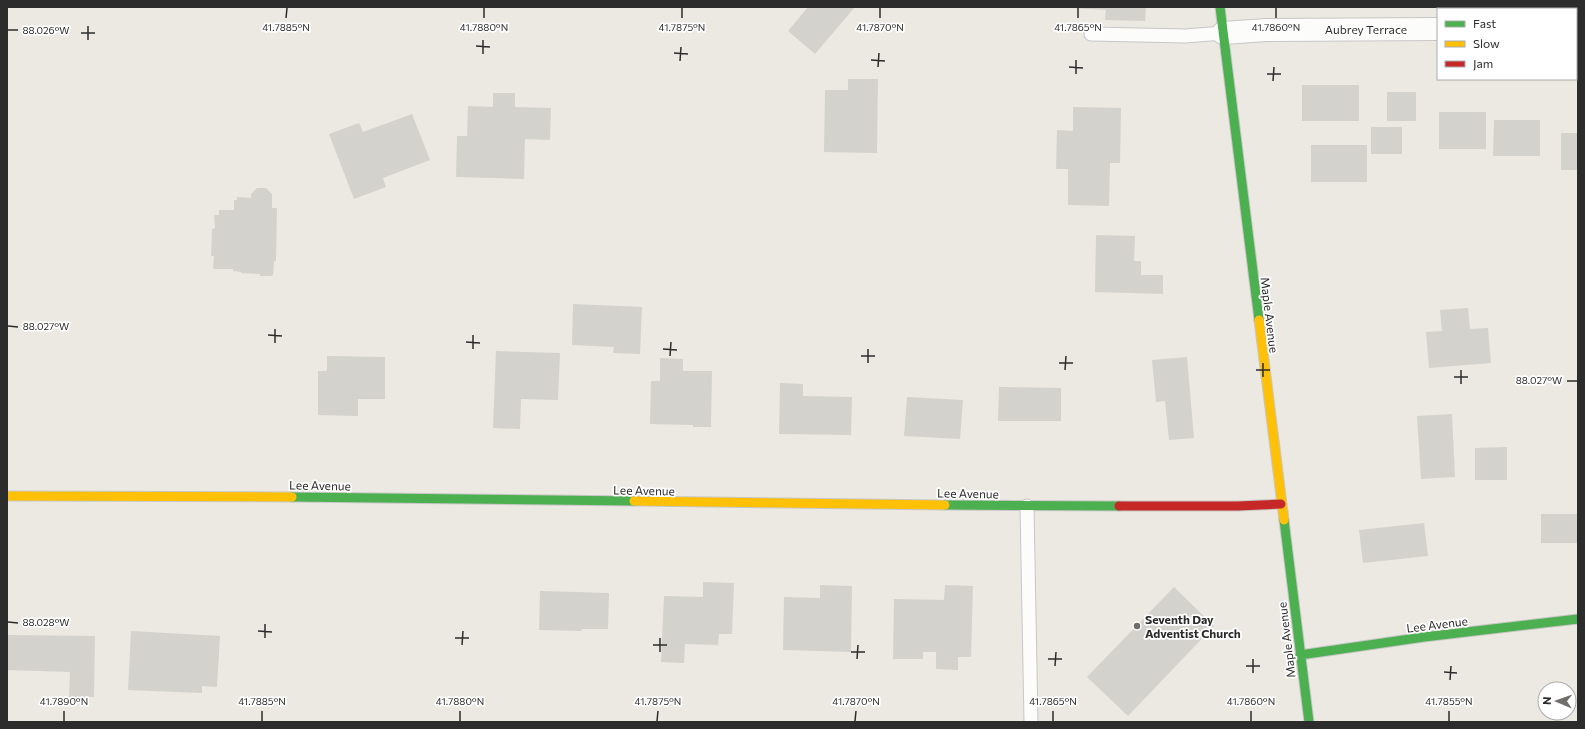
<svg xmlns="http://www.w3.org/2000/svg" width="1585" height="729" viewBox="0 0 1585 729" font-family="Commissioner,sans-serif">
	<rect width="100%" height="100%" fill="#ebe9e1"/>
	<!-- building -->
	<path fill="#d3d2cc" d="M808 7H855L815 54 788 31Z
		M1071 7H1146L1145 21 1105 20 1106 10 1071 8Z
		M848 79H878L877 153 824 152 825 90H848Z
		M1302 85H1359V121H1302Z
		M1387 92H1416V121H1387Z
		M493 93H515V107L551 108 550 140 525 139 524 179 456 177 457 136H467L468 106 493 107Z
		M1073 107 1121 108 1120 163H1110L1109 206 1068 205V169H1056L1057 130 1073 131Z
		M1439 112H1486V149H1439Z
		M412 114 430 160 383 178 386 187 354 199 329 134 359 123 363 132Z
		M1494 120H1540V156H1493Z
		M1371 127H1402V154H1371Z
		M1561 133H1578V170H1561Z
		M1311 145H1367V182H1311Z
		M257 188H266L272 194V208H277L276 261H274L273 275 271 276H260V274L241 273V272L233 271V269H213L214 256H211L212 229 215 228 214 215H219V210H234V200H237V197L251 198V194Z
		M1096 235 1135 236 1134 261H1141V275H1163V294L1095 292Z
		M573 304 642 307 640 354 613 353 614 347 572 345Z
		M1468 308 1470 329 1488 328 1491 363 1429 368 1426 332 1442 331 1440 310Z
		M496 351 560 353 558 400 521 399 520 429 493 428Z
		M327 356 385 357V399H358V416L318 415V371H327Z
		M1187 357 1194 438 1169 440 1165 401 1156 402 1152 360Z
		M660 358 683 359V371H712L711 427H693V425L650 424 651 381H660Z
		M780 383 803 384V396L852 397 851 435 779 434Z
		M999 387 1061 388V421H998Z
		M907 397 963 400 960 439 904 436Z
		M1452 414 1455 477 1421 479 1417 416Z
		M1507 447V480H1475V448Z
		M1541 514H1578V543H1541Z
		M1424 523 1428 556 1363 563 1359 530Z
		M703 582 734 583 732 634H719L718 645 685 644 684 663 661 662 664 596 703 597Z
		M820 585 852 586 851 652 783 650 784 597 820 598Z
		M945 585 973 586 971 657H958V670L936 669V652H923V659H893L894 599 944 600Z
		M1174 587 1214 626 1128 716 1087 677Z
		M540 591 609 593 608 629H582L581 631 539 630Z
		M131 631 220 636 217 687 202 686V693L128 690Z
		M7 635 95 636 94 697H69L70 672 7 670Z"/>
	<g fill="none" stroke-linecap="round" stroke-linejoin="round">
		<!-- lane casing -->
		<g stroke="#c8c7c7" stroke-width="15">
			<path id="lane" d="M1091 34 1185 36 1223 33
				M1027 506 1031 722"/>
		</g>
		<!-- street casing -->
		<g stroke="#c8c7c7" stroke-width="24">
			<path id="street" d="M1576 28H1578
				M1223 33 1266 30 1438 29"/>
		</g>
		<!-- fast casing -->
		<g stroke="#c8c7c7" stroke-width="11">
			<path id="fast" d="M1220 7 1259 320
				M292 497 634 501
				M945 505 1119 506
				M1284 520 1309 722
				M1300 655 1424 637 1578 619"/>
		</g>
		<!-- slow casing -->
		<g stroke="#c8c7c7" stroke-width="11">
			<path id="slow" d="M1259 320 1284 520
				M7 496 292 497
				M634 501 945 505"/>
		</g>
		<!-- jam casing -->
		<g stroke="#c8c7c7" stroke-width="11">
			<path id="jam" d="M1119 506H1238L1281 504"/>
		</g>
		<!-- lane -->
		<use href="#lane" stroke="#fcfcfa" stroke-width="13"/>
		<!-- street -->
		<use href="#street" stroke="#fcfcfa" stroke-width="22"/>
		<!-- fast -->
		<use href="#fast" stroke="#4caf50" stroke-width="9"/>
		<!-- slow -->
		<use href="#slow" stroke="#ffc107" stroke-width="9"/>
		<!-- jam -->
		<use href="#jam" stroke="#c62828" stroke-width="9"/>
	</g>
	<!-- ticks -->
	<path fill="none" stroke="#2c2c2c" stroke-width="1.5" d="M286 18 287 8M484 18V8M682 18V8M880 18V8M1078 18V8M1276 18V8M8 30H18M81 33H95M88 40V26M476 46 490 47M674 53 688 54M483 54V40M871 60 885 61M680 61 681 47M878 67 879 53M1069 67 1083 68M1076 74V60M1267 74H1281M1273 81 1274 67M8 326 18 327M268 335 282 336M466 342 480 343M275 343V329M473 349V335M663 349 677 350M670 356 671 342M861 356H875M868 363V349M1059 363H1073M1065 370 1066 356M1256 370H1270M1263 377V363M1454 377H1468M1567 381H1577M1461 384V370M8 622 18 623M258 631 272 632M265 638V624M455 638H469M462 645 463 631M653 645H667M660 652V638M851 652H865M857 659 858 645M1048 659H1062M1055 666 1056 652M1246 666H1260M1444 672 1457 673M1253 673V659M1450 680 1451 666M64 721V711M262 721V711M460 721V711M657 721 658 711M855 721 856 711M1053 721V711M1251 721V711M1449 721V711"/>
	<!-- markers -->
	<circle fill="#6f6e6b" stroke="#fff" stroke-width="1.5" cx="1137" cy="626" r="4"/>
	<g text-anchor="middle" dominant-baseline="central" stroke-width="3.5" stroke-linejoin="round" paint-order="stroke">
		<!-- street labels -->
		<g font-size="12" fill="#2c2c2c" stroke="#fff">
			<text x="1366" y="29">Aubrey Terrace</text>
			<text transform="translate(1270 315) rotate(83)">Maple Avenue</text>
			<text transform="translate(320 485) rotate(1)">Lee Avenue</text>
			<text transform="translate(644 490) rotate(1)">Lee Avenue</text>
			<text transform="translate(968 493) rotate(1)">Lee Avenue</text>
			<text transform="translate(1437 624) rotate(-7)">Lee Avenue</text>
			<text transform="translate(1286 640) rotate(-97)">Maple Avenue</text>
		</g>
		<!-- poi labels -->
		<g font-size="12" font-weight="bold" fill="#2c2c2c" stroke="#fff" text-anchor="start">
			<text x="1145" y="619">Seventh Day<tspan x="1145" dy="14">Adventist Church</tspan></text>
		</g>
	</g>
	<g font-size="10" text-anchor="middle" fill="#2c2c2c" stroke="#fff" stroke-width="3.5" stroke-linejoin="round" paint-order="stroke">
		<text x="286" y="31">41.7885°N</text>
		<text x="484" y="31">41.7880°N</text>
		<text x="682" y="31">41.7875°N</text>
		<text x="880" y="31">41.7870°N</text>
		<text x="1078" y="31">41.7865°N</text>
		<text x="1276" y="31">41.7860°N</text>
		<text x="46" y="34">88.026°W</text>
		<text x="46" y="330">88.027°W</text>
		<text x="1539" y="384">88.027°W</text>
		<text x="46" y="626">88.028°W</text>
		<text x="64" y="705">41.7890°N</text>
		<text x="262" y="705">41.7885°N</text>
		<text x="460" y="705">41.7880°N</text>
		<text x="658" y="705">41.7875°N</text>
		<text x="856" y="705">41.7870°N</text>
		<text x="1053" y="705">41.7865°N</text>
		<text x="1251" y="705">41.7860°N</text>
		<text x="1449" y="705">41.7855°N</text>
	</g>
	<!-- border -->
	<rect width="1585" height="729" fill="none" stroke="#2c2c2c" stroke-width="16"/>
	<!-- legend -->
	<rect x="1437" y="8" width="140" height="72" fill="#ffffff" stroke="#ababab"/>
	<rect x="1445" y="21" width="20" height="6" fill="#4caf50" stroke="#ababab"/>
	<text x="1473" y="28" font-size="12" fill="#2c2c2c">Fast</text>
	<rect x="1445" y="41" width="20" height="6" fill="#ffc107" stroke="#ababab"/>
	<text x="1473" y="48" font-size="12" fill="#2c2c2c">Slow</text>
	<rect x="1445" y="61" width="20" height="6" fill="#c62828" stroke="#ababab"/>
	<text x="1473" y="68" font-size="12" fill="#2c2c2c">Jam</text>
	<!-- north arrow -->
	<g transform="translate(1557 701) rotate(272)"><circle r="19" fill="#ffffff" stroke="#ababab"/>
	<path d="M0-3L7 15L0 10L-7 15Z" fill="#6f6e6b"/>
	<text y="-6" font-size="11" font-weight="bold" text-anchor="middle" fill="#2c2c2c">N</text>
	</g>
</svg>
